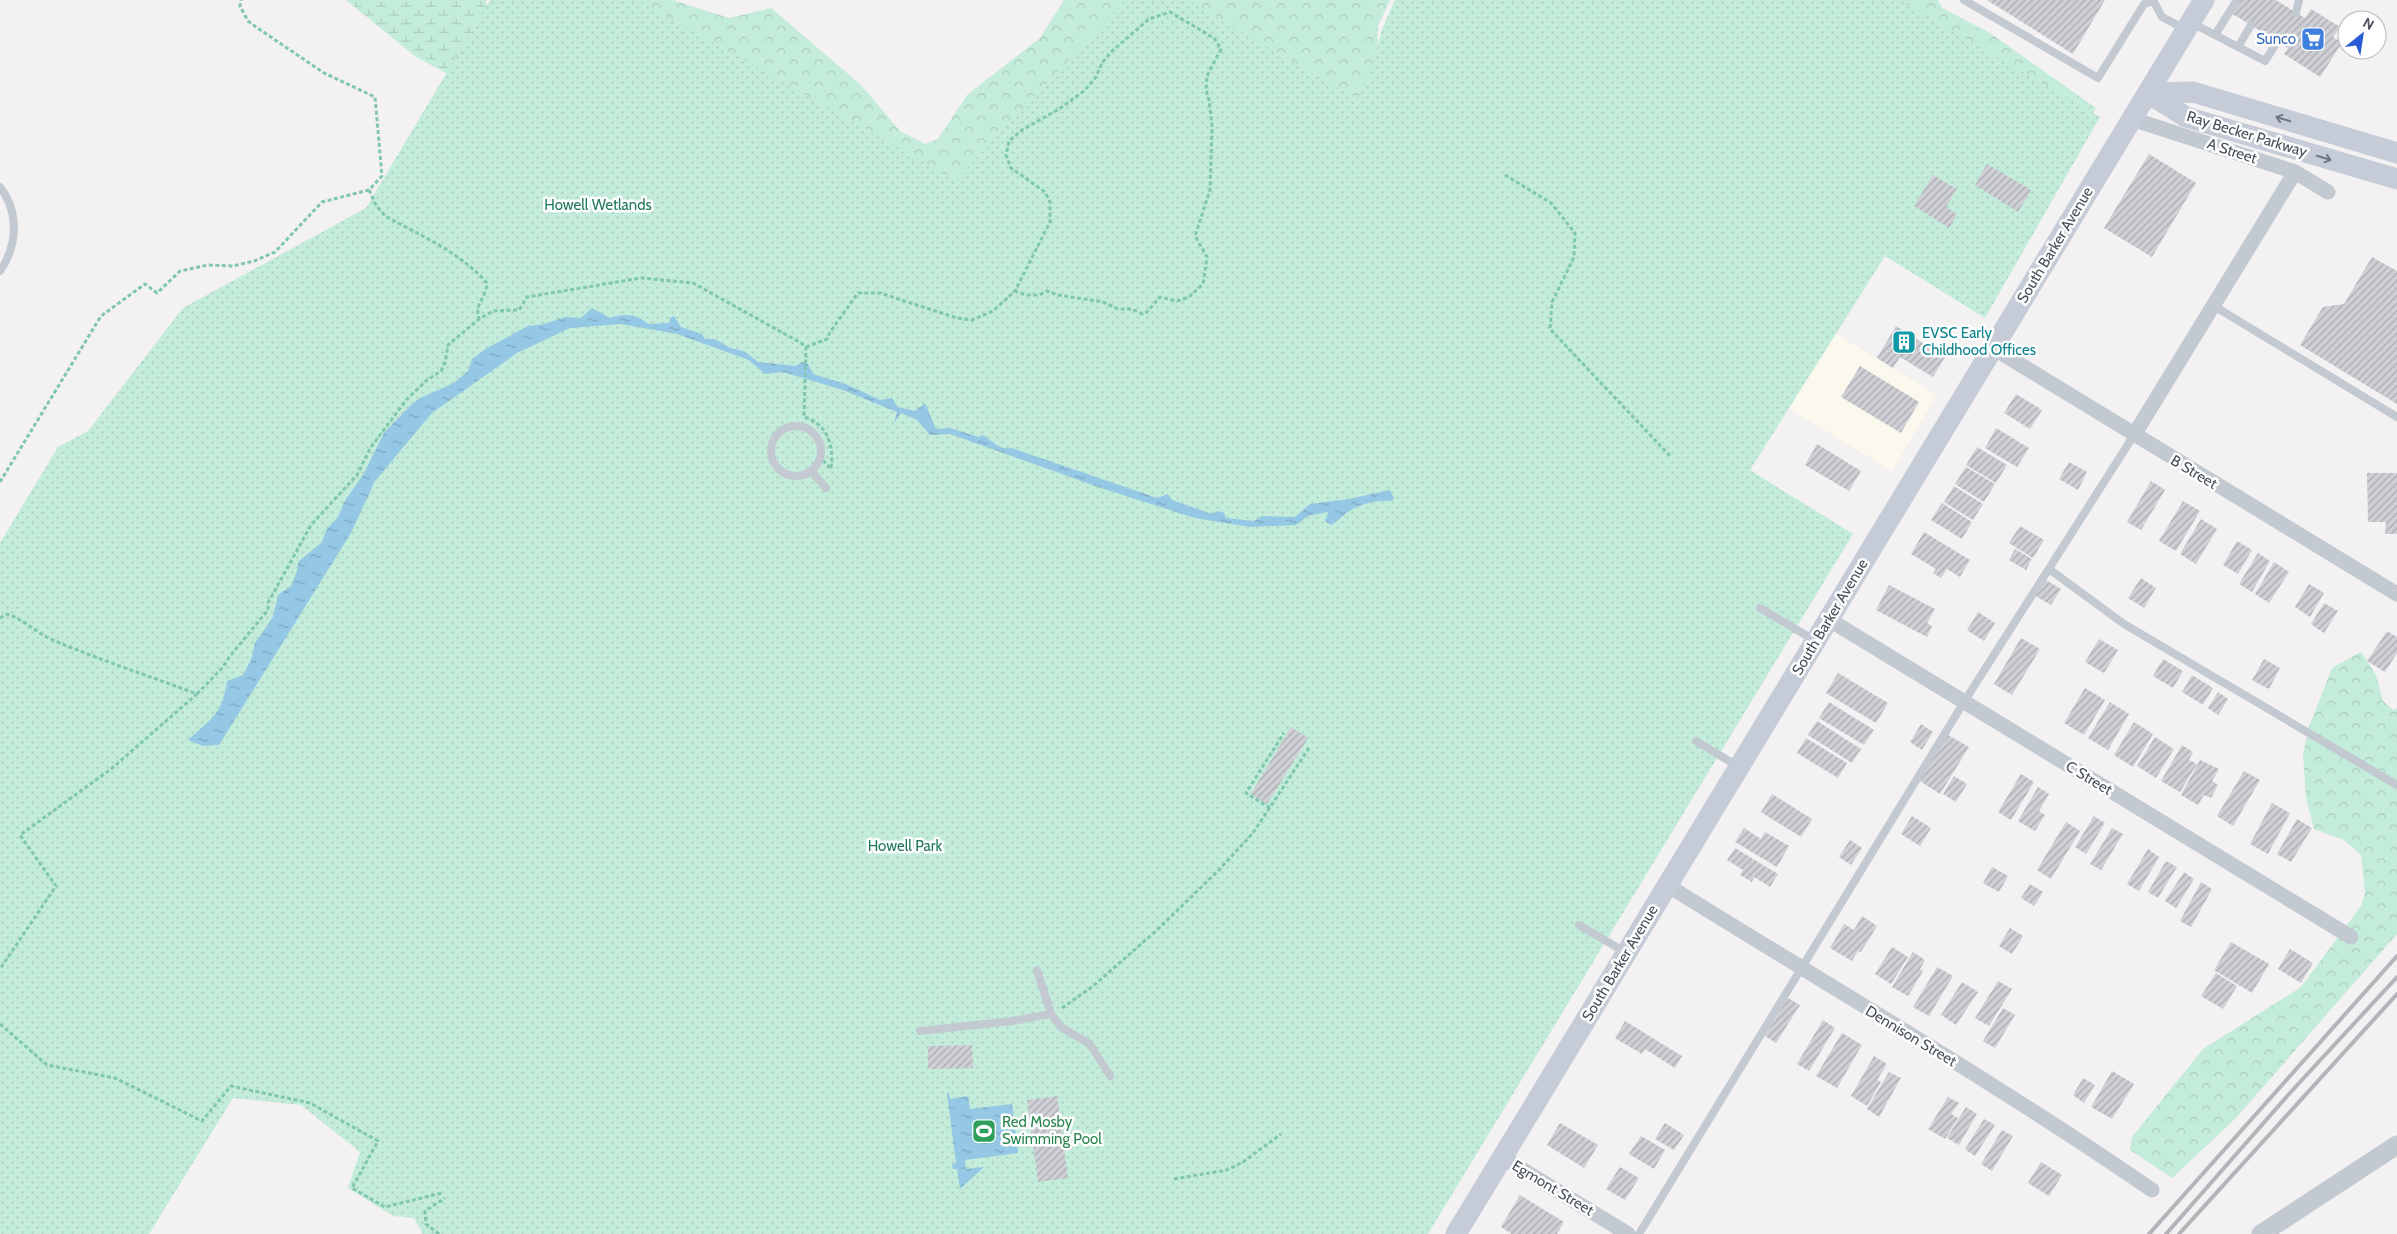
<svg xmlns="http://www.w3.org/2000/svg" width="2397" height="1234" viewBox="0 0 2397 1234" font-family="Cabin,sans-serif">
	<defs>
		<pattern id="forest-crowns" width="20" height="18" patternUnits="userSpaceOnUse" patternTransform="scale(1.25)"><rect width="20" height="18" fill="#c4ecda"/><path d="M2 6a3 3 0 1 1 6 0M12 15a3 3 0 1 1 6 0" fill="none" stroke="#aaccbe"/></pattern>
		<pattern id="wetland-marsh" width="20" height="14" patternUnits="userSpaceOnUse" patternTransform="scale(1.25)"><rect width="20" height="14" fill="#c4ecda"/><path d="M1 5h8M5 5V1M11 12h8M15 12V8" fill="none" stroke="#aaccbe"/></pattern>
		<pattern id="park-dots" width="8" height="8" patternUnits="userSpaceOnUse" patternTransform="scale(1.25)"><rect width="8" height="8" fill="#c4ecda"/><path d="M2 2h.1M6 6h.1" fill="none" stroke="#aaccbe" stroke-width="1.8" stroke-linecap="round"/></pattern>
		<pattern id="water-ripples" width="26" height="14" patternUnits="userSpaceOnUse" patternTransform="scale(1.25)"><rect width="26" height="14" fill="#95c8e5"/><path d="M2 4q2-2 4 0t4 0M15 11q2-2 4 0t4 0" fill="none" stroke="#7ca5bd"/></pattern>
		<pattern id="building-hatch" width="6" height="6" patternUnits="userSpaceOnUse" patternTransform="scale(1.25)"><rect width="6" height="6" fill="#ced0d5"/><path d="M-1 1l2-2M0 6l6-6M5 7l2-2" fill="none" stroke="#a9abb0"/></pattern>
	</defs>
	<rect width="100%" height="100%" fill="#f3f1f1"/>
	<!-- commercial -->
	<path fill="#fbf9ed" d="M1835 333 1937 395 1892 471 1788 408Z"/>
	<!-- forest -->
	<path fill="url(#forest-crowns)" d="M622 0H672L729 18 771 8 861 85 900 131 925 144 938 139 967 95 1040 38 1064 0H1390L1378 26 1377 73 1218 347Z
		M1881 0H1938L1942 8 1990 33 2096 108 2090 119Z
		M2361 652 2376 675 2383 701 2393 710 2397 708V934L2235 1119 2172 1178 2130 1150 2132 1137 2203 1049 2301 987 2361 906 2365 893 2361 855 2344 840 2314 829 2306 798 2303 755 2309 727 2332 668Z"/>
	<!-- wetland -->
	<path fill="url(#wetland-marsh)" d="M346 0H486L493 40 453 77 416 57Z"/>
	<!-- park -->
	<path fill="url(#park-dots)" d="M490 0H638L956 180 1125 0H1188L1357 99 1370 76 1382 29 1395 0H1900L2100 117 1985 318 1885 256 1750 470 1853 534 1428 1234H423L414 1218 393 1216 348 1188 360 1152 301 1105 233 1098 149 1234H0V543L58 447 88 431 183 308 366 208Z"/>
	<!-- water -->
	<path fill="url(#water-ripples)" d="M592 308 610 318C623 313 638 314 648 324L669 323 670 318 674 316 681 327 702 334 705 339H715L730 348 744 351 758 362 796 366 802 362 808 364 813 374 848 385 880 400 892 398 898 407 915 411 925 403 936 429 950 428 979 437 982 435C993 440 998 451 1012 448L1157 498 1168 494 1172 500 1212 514 1218 511 1224 513 1226 518 1254 521 1262 516 1295 517 1310 504 1349 499 1390 490 1394 499 1391 501C1376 500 1355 505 1344 515 1339 519 1337 522 1331 525L1325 521 1328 512 1308 516 1296 525 1250 527 1195 518 1101 488 950 434 930 435 917 420 901 413 894 423 897 412 843 390 783 372 765 374 749 360 677 334 621 324 570 328 517 353 432 413 375 481 351 533 219 745 203 746 188 740C212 718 222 715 227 681L243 675 251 660 255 643 273 617 278 595 291 586 297 571 298 562 322 542 326 530 338 517 344 502 363 475 384 433 410 406 420 398 454 383 468 371 472 359 487 348 528 326 544 324 565 317 581 318Z
		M947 1093H949L950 1099 968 1096 970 1109 1012 1104 1018 1153 965 1160 966 1169 984 1167 960 1189 957 1169H953L952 1164 956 1163Z"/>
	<!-- building -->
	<path fill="url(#building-hatch)" d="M1987 0H2105L2073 54Z
		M2239 0H2276L2305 18 2311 9 2340 27 2333 37 2342 43 2320 77 2284 54 2288 48 2231 13Z
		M2149 154 2196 183 2152 257 2104 228Z
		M1987 164 2031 190 2018 212 1975 185Z
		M1933 175 1957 189 1946 207 1957 214 1949 228 1914 206Z
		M2372 257 2397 271V404L2300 345 2323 307 2344 304Z
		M1896 326 1945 357 1933 377 1900 357 1893 368 1877 358Z
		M1860 366 1919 402 1901 433 1841 397Z
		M2016 394 2042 410 2030 429 2004 413Z
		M1996 428 2029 448 2017 467 1985 448Z
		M1817 444 1861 471 1849 491 1805 465Z
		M1977 447 2007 465 1996 483 1966 465Z
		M2069 462 2087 472 2078 490 2059 479Z
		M1966 467 1995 484 1984 502 1955 484Z
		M2367 473H2397V534H2385L2386 522H2368Z
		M2151 481 2165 490 2141 530 2127 522Z
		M1954 486 1983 504 1973 520 1944 502Z
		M2183 501 2200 511 2176 551 2159 541Z
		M1942 503 1972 522 1962 539 1931 520Z
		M2201 519 2217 529 2196 564 2180 554Z
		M2020 526 2044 540 2033 558 2009 543Z
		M1924 532 1970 560 1960 577 1947 569 1941 578 1933 573 1936 569 1911 554Z
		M2237 541 2252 550 2238 574 2223 565Z
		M2015 549 2032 559 2026 570 2009 560Z
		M2258 553 2270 561 2252 592 2239 584Z
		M2274 562 2289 572 2269 603 2255 594Z
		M2141 578 2156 588 2144 608 2128 598Z
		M2044 579 2061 589 2051 605 2034 595Z
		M2309 584 2324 593 2310 617 2295 607Z
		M1889 585 1935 609 1927 623 1932 626 1927 637 1876 610Z
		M2324 603 2338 611 2324 633 2311 624Z
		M1978 612 1995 623 1984 641 1967 630Z
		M2387 631 2397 637V653L2385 672 2367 661Z
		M2021 638 2040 649 2012 695 1994 684Z
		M2099 639 2118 650 2104 673 2085 662Z
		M2163 659 2183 671 2173 688 2153 676Z
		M2264 659 2280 668 2269 689 2252 680Z
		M1838 673 1888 703 1876 723 1826 693Z
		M2192 675 2213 688 2203 705 2182 692Z
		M2085 688 2105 700 2084 735 2064 723Z
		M2218 692 2228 699 2218 715 2208 708Z
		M1829 702 1874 730 1864 745 1819 718Z
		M2110 702 2129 714 2108 750 2088 738Z
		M1817 721 1861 749 1852 763 1808 735Z
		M2134 722 2153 734 2133 767 2114 755Z
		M1921 724 1933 732 1922 750 1910 742Z
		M1291 727 1308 738 1267 804 1251 794Z
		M1948 735 1969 747 1940 794 1920 781Z
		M2155 737 2174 749 2156 778 2137 766Z
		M1806 738 1847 763 1838 778 1797 753Z
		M2182 745 2193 752 2189 760 2197 764 2180 792 2161 781Z
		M2200 760 2219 769 2212 781 2218 785 2211 798 2204 795 2198 805 2181 795Z
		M2244 771 2260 780 2233 826 2217 816Z
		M2021 774 2034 782 2011 820 1998 812Z
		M1954 776 1967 784 1956 802 1943 794Z
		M2038 787 2049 794 2039 811 2045 815 2035 831 2018 821Z
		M1772 794 1812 819 1801 837 1761 812Z
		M2272 803 2290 813 2268 854 2250 844Z
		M1912 816 1931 828 1920 846 1901 834Z
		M2094 816 2105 823 2086 854 2075 847Z
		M2297 819 2312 828 2291 862 2277 854Z
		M2066 822 2080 831 2051 879 2037 870Z
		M1744 828 1761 839 1765 832 1789 846 1777 867 1735 842Z
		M2112 828 2123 834 2101 870 2090 864Z
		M1850 840 1862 848 1851 865 1839 857Z
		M1735 848 1778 874 1770 887 1754 877 1752 882 1740 875 1743 870 1727 860Z
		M2148 849 2159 857 2139 891 2127 884Z
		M2166 861 2177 867 2158 898 2148 892Z
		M1992 867 2008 876 1999 892 1983 883Z
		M2184 872 2194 879 2176 908 2165 901Z
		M2201 882 2212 889 2191 927 2180 921Z
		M2030 884 2043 892 2034 906 2021 898Z
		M1862 916 1877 926 1861 952 1858 951 1852 961 1830 948 1844 924 1854 930Z
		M2010 928 2023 936 2012 954 1999 946Z
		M2231 942 2269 964 2252 993 2214 970Z
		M1892 947 1908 957 1891 984 1875 974Z
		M2290 949 2313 963 2301 983 2278 969Z
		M1913 952 1925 960 1920 969 1923 971 1908 996 1892 987Z
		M1937 967 1953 976 1929 1016 1913 1007Z
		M2216 973 2237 986 2223 1009 2201 996Z
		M1998 981 2012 989 1989 1026 1975 1018Z
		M1962 982 1978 992 1956 1025 1941 1015Z
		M1788 998 1800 1005 1776 1043 1765 1036Z
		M2003 1008 2015 1015 1995 1048 1983 1041Z
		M1823 1020 1835 1028 1809 1071 1797 1064Z
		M1625 1021 1682 1056 1675 1068 1645 1049 1642 1054 1615 1038Z
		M1842 1033 1862 1045 1837 1088 1816 1076Z
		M972 1045 973 1068 928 1069V1046Z
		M1874 1056 1887 1064 1877 1080 1881 1082 1867 1106 1851 1096Z
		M2112 1071 2134 1084 2112 1119 2091 1107Z
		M1889 1072 1901 1078 1879 1117 1867 1109Z
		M2083 1078 2095 1085 2084 1103 2073 1095Z
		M1057 1096 1068 1178 1038 1182 1027 1100Z
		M1948 1097 1959 1103 1951 1114 1958 1118 1945 1139 1928 1129Z
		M1966 1107 1977 1114 1959 1145 1947 1138Z
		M1984 1119 1995 1125 1975 1156 1965 1149Z
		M1560 1123 1598 1145 1584 1168 1547 1145Z
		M1665 1123 1684 1135 1674 1150 1655 1139Z
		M2002 1130 2013 1136 1992 1171 1981 1164Z
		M1641 1136 1665 1150 1654 1169 1629 1154Z
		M2041 1162 2062 1175 2049 1196 2028 1183Z
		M1620 1167 1639 1178 1625 1200 1606 1189Z
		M1520 1195 1564 1222 1557 1234H1512L1501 1227Z"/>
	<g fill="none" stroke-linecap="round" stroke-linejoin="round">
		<!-- path -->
		<path stroke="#7fc7af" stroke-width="3" stroke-dasharray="4 2.5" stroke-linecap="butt" d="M1505 175 1551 203 1575 233 1574 257 1552 302 1550 329 1671 457
			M369 190 376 205 385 216C420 235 461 253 487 283 486 299 474 303 479 319
			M806 347 827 339 830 332 858 293H880L957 318 972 320 993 311 1015 291 1050 222V202L1045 192 1011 168 1006 155 1009 141 1022 130 1059 109 1084 91 1096 77 1102 63 1111 52 1149 19 1170 12 1214 38 1221 49 1207 76 1206 90 1209 100 1212 126 1210 190 1195 236 1207 257 1203 284 1189 297 1177 301 1160 297 1147 312 1142 314 1132 309H1118L1103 302 1058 295 1047 291C1039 297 1025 296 1015 291
			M0 482 101 316 145 284 157 293 180 271 208 265 233 266 254 261 275 252 322 202 369 190 382 176 375 97 324 73 259 29 248 21 240 6 241 0
			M0 618 7 614C25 620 36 633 53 640 100 660 149 676 197 694L111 769 20 835 56 886 0 969
			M197 694 223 667 230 656 268 610V603L311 525 357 475 371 447 407 399 427 380 441 371 445 363 448 345 479 319 493 311 519 310 527 297 641 278 693 283 801 343 806 347 804 417C828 424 834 446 831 469L821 458
			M1270 808 1246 793 1284 733
			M1062 1008 1092 987 1157 930 1218 871 1253 833 1309 748
			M0 1024 47 1065 115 1078 202 1121 231 1086 310 1103 378 1141 352 1188 385 1207 442 1193
			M1174 1179 1227 1170 1243 1162 1281 1134
			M439 1234 426 1224 425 1211 445 1198"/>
		<!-- service -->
		<path stroke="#c3c9d1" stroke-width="8" d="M1964 0 2098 78 2144 4 2153 1
			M2153 0 2162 17 2185 29
			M2296 13 2299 0
			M2192 23 2265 61 2277 42
			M2215 35 2237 0
			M2238 47 2251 25
			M0 187C19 212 18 245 0 271
			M2214 306 2397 417
			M771 451a25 25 0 1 1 50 0a25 25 0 1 1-50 0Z
			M811 471 826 488
			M2049 569 2124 624 2397 785
			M1760 608 1814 640
			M1696 741 1739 767
			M1579 925 1625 952
			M1037 970 1051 1014 1061 1027 1090 1044 1110 1076
			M920 1031 1012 1021 1051 1014
			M1639 1234 1964 702 2134 435"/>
		<!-- minor -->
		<path stroke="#c3c9d1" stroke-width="15" d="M2132 119 2295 172 2328 192
			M1993 348 2397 594
			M2134 435 2295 172
			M1828 619 2351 937
			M1667 885C1829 986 1995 1082 2152 1190
			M1502 1157 1628 1234"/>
		<!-- tertiary -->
		<path stroke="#c3c9d1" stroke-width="19" d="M2261 1234 2397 1145"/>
		<!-- secondary -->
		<path stroke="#c6cbd8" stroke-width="21" d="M2148 93 2186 117 2397 179
			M2148 93 2193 92 2397 153
			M1456 1234 2204 0"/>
		<!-- rail -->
		<path stroke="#b4b5ba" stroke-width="4" d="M2149 1234 2397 956
			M2166 1234 2289 1094 2397 977
			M2179 1234 2397 994"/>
	</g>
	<!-- one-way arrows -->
	<defs><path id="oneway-shaft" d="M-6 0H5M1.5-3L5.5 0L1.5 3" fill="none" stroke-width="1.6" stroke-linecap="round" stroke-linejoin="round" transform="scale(1.25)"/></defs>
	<g stroke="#6f7682">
		<use href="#oneway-shaft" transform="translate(2283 119) rotate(-163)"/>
		<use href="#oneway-shaft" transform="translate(2324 158) rotate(17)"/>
	</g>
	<!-- icons -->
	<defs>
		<g id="supermarket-square" transform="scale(1.25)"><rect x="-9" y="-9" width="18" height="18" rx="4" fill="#3f7fe0" stroke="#fff"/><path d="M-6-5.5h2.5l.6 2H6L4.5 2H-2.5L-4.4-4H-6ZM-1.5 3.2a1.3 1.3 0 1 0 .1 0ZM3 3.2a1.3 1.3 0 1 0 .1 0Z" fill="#fff"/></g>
		<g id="building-square" transform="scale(1.25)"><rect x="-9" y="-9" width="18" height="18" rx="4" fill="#0f9aa8" stroke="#fff"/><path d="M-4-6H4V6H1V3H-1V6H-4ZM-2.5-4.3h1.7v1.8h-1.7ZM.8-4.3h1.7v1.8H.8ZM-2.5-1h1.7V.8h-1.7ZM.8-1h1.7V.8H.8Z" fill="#fff"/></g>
		<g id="stadium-square" transform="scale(1.25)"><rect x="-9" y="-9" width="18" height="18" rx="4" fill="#2e9e5b" stroke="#fff"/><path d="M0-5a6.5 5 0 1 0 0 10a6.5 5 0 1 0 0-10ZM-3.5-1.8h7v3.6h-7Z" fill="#fff"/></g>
	</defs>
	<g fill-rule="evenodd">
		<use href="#supermarket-square" x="2313" y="39"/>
		<use href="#building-square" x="1904" y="342"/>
		<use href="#stadium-square" x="984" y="1131"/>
	</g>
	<g text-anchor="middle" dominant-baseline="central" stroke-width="5" stroke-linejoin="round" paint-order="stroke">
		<!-- shop labels -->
		<g font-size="15" fill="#366cbe" stroke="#fff" text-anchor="end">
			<text x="2296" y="39">Sunco</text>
		</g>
		<!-- street labels -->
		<g font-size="15" fill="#4a515d" stroke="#fff">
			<text transform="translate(2247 134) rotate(17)">Ray Becker Parkway</text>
			<text transform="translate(2232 151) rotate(18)">A Street</text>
			<text transform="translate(2055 245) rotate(-59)">South Barker Avenue</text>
			<text transform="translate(2194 472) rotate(31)">B Street</text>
			<text transform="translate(1830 617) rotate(-59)">South Barker Avenue</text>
			<text transform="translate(2089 778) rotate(31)">C Street</text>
			<text transform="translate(1620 963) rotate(-59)">South Barker Avenue</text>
			<text transform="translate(1911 1036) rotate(31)">Dennison Street</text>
			<text transform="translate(1553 1188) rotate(31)">Egmont Street</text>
		</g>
		<!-- park labels -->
		<g font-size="15" fill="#20795a" stroke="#fff">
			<text x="598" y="205">Howell Wetlands</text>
			<text x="905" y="846">Howell Park</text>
		</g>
		<!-- culture labels -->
		<g font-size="15" fill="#0d838f" stroke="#fff" text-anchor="start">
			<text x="1922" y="333">EVSC Early<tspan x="1922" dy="17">Childhood Offices</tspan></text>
		</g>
		<!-- leisure labels -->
		<g font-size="15" fill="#27864d" stroke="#fff" text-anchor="start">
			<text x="1002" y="1122">Red Mosby<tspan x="1002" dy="17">Swimming Pool</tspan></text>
		</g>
	</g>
	<!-- north arrow -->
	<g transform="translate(2362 35) rotate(30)"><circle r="24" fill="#ffffff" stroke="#b7b9be"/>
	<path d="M0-4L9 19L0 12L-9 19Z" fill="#295ad5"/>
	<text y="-8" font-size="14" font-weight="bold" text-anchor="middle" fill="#4a515d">N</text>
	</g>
</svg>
